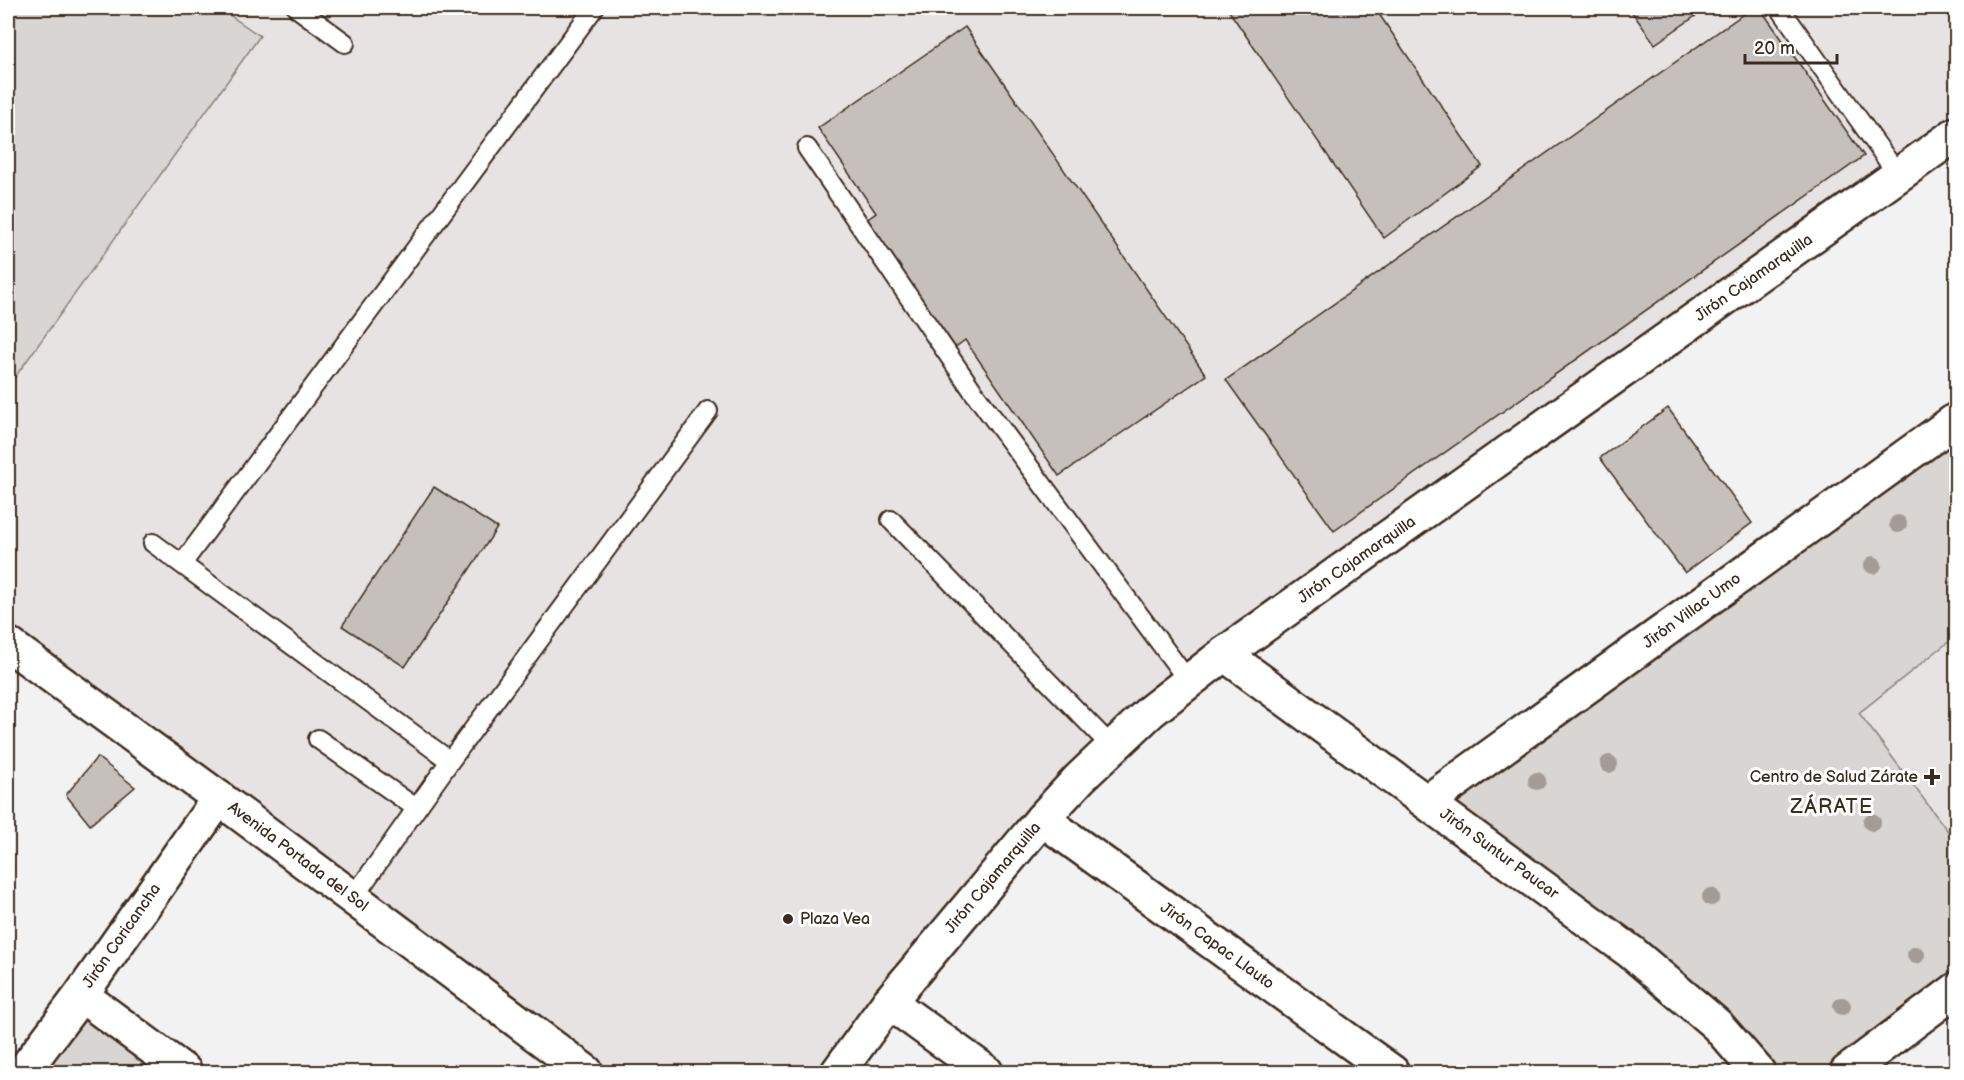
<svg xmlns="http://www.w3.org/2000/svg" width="1964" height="1080" viewBox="0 0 1964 1080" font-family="'Balsamiq Sans',sans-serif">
	<rect width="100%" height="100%" fill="#f3f2f2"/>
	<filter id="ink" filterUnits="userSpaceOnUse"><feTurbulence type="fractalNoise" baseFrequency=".0167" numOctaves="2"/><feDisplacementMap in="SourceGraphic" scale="12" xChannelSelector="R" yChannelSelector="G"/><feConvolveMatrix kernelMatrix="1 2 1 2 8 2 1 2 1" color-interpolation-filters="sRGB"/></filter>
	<g filter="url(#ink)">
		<!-- built -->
		<path fill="#e6e3e2" d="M8 8H1956V136L1238 649 1057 809 849 1072H579L8 650Z
			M1956 636V842L1859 713Z"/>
		<!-- green -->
		<path fill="#d8d5d2" stroke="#8a8078" stroke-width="1.5" d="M8 8H219L260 36 8 387Z
			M1956 434V636L1859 713 1956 842V968L1822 1072H1777L1734 1024 1449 801Z
			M81 1015 160 1072H43Z"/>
		<!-- building -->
		<path fill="#c6c0bd" stroke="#3b2a1e" stroke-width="1.5" d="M1227 8H1375L1482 166 1384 238Z
			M1629 8H1707L1655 44Z
			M1752 8H1760L1864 156 1334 531 1226 380Z
			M965 27 1206 375 1059 476 965 340 953 349 865 221 876 213 818 128Z
			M1668 408 1752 523 1685 573 1600 458Z
			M434 487 497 528 405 667 342 626Z
			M97 757 135 787 90 825 66 795Z"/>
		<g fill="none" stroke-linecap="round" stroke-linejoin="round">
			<!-- lane casing -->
			<g stroke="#3b2a1e" stroke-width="22">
				<path id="lane" d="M297 8 345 43
					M1780 8 1898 175
					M807 148 973 391 1189 682
					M891 520 1112 747
					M153 543 450 761
					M182 564 594 8
					M318 739 416 808
					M353 898 450 761 708 411"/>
			</g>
			<!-- street casing -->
			<g stroke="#3b2a1e" stroke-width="38">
				<path id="street" d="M1224 654 1631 952 1717 1025 1758 1072
					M1427 802 1956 420
					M1042 819 1392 1072
					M81 995 185 1072
					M889 1002 986 1072
					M23 1072 81 995 219 798
					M1847 1072 1956 990"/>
			</g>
			<!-- secondary casing -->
			<g stroke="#3b2a1e" stroke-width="38">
				<path id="secondary" d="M8 644 219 798 586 1072
					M838 1072 889 1002 1042 819 1080 778 1151 711 1224 654 1956 134"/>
			</g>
			<!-- lane -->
			<use href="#lane" stroke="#fff" stroke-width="18"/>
			<!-- street -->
			<use href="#street" stroke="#fff" stroke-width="33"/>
			<!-- secondary -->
			<use href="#secondary" stroke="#fff" stroke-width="33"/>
		</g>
		<!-- trees -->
		<g fill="#a39c96">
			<circle cx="1898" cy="524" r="9"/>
			<circle cx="1873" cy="565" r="9"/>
			<circle cx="1609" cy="764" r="9"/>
			<circle cx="1537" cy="781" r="9"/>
			<circle cx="1872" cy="822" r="9"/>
			<circle cx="1711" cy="897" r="9"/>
			<circle cx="1916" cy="955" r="9"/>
			<circle cx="1842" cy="1006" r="9"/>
		</g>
	</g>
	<!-- markers -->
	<g fill="#3b2a1e" stroke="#fff" stroke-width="2">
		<path d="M1929 768h6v6h6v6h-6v6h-6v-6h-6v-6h6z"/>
		<circle cx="788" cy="919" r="6"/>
	</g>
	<g text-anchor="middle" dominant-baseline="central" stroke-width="6" stroke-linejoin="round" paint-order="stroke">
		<!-- street labels -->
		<g font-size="16" fill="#3b2a1e" stroke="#fff">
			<text transform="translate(1754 278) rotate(-35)">Jirón Cajamarquilla</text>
			<text transform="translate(1357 560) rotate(-35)">Jirón Cajamarquilla</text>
			<text transform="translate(1692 611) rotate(-36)">Jirón Villac Umo</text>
			<text transform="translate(1499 854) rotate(36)">Jirón Suntur Paucar</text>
			<text transform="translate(298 857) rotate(37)">Avenida Portada del Sol</text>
			<text transform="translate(993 878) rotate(-50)">Jirón Cajamarquilla</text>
			<text transform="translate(122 936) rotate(-55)">Jirón Coricancha</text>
			<text transform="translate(1217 946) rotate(36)">Jirón Capac Llauto</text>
		</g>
		<!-- poi labels -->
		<g font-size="16" fill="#3b2a1e" stroke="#fff" text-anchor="end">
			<text x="1918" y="777">Centro de Salud Zárate</text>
			<text x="800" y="919" text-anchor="start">Plaza Vea</text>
		</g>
		<!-- quarter labels -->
		<g font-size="20" letter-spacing="1.5" fill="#3b2a1e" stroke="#fff">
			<text x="1832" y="807">ZÁRATE</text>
		</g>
	</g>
	<!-- margin -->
	<rect width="1964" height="1080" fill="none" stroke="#fff" stroke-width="30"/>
	<rect x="15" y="15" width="1934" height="1050" fill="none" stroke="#3b2a1e" stroke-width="2" filter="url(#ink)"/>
	<!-- scale -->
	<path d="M1745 54v9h92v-9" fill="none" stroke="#3b2a1e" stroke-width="3"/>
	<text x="1754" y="54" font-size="18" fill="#3b2a1e" stroke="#ffffff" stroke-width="4.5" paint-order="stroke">20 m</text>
</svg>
